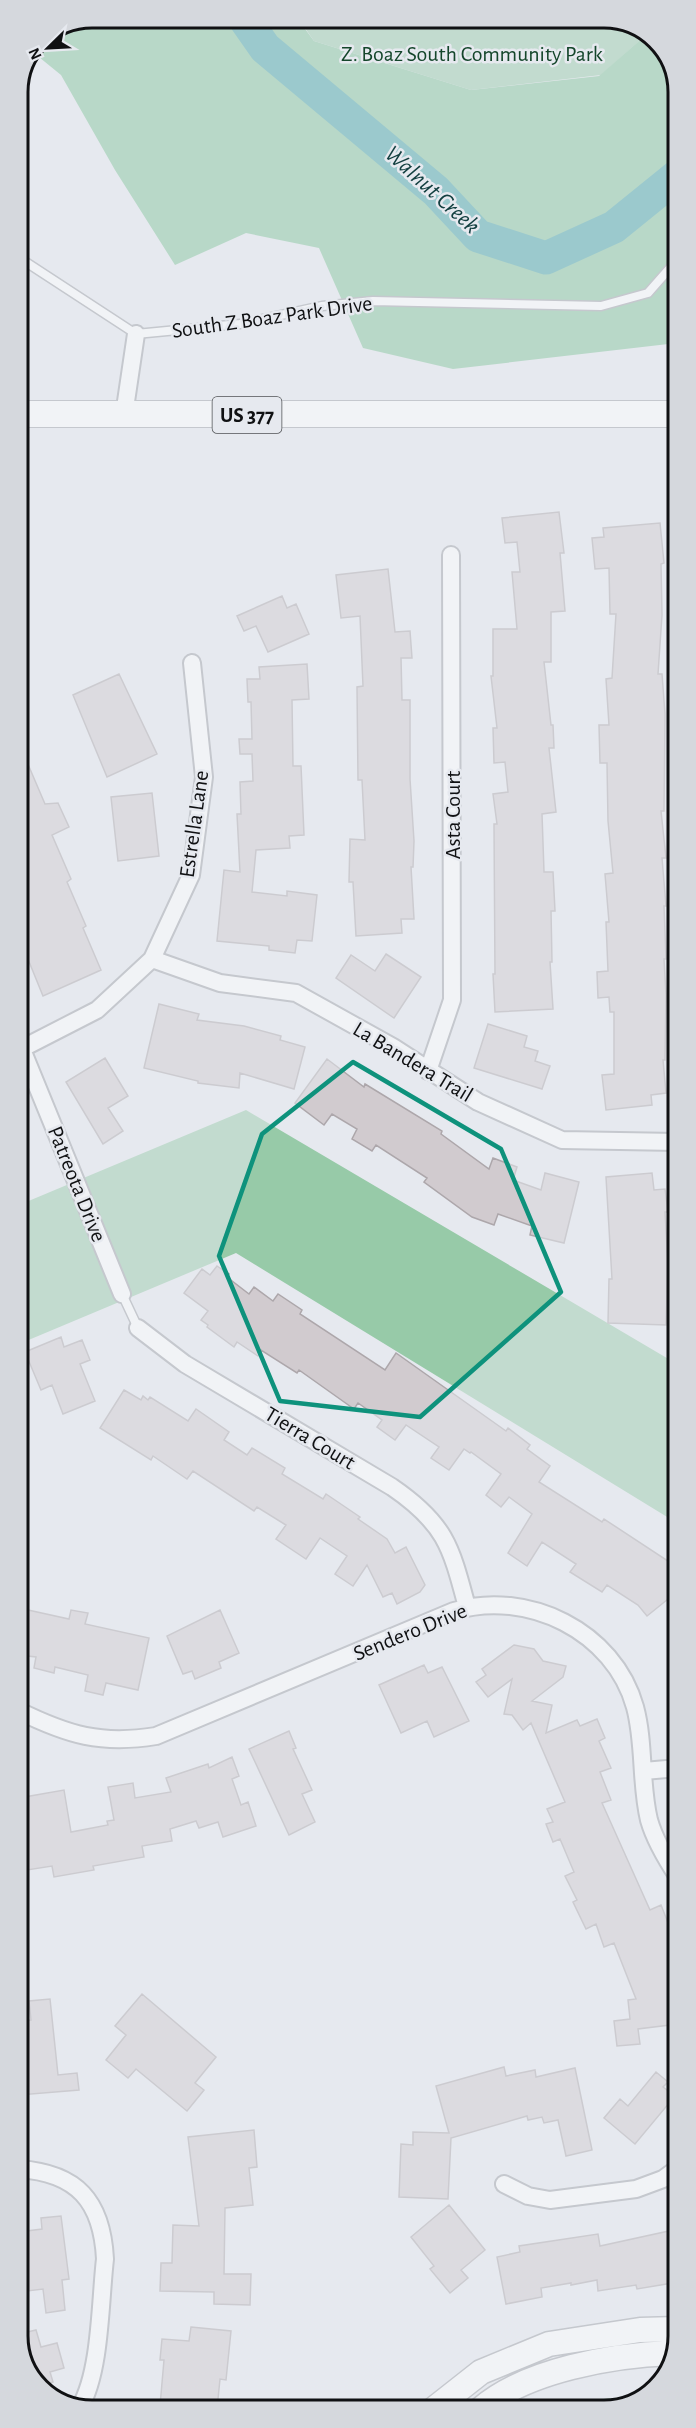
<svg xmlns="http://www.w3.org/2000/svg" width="696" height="2428" viewBox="0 0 696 2428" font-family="'Alegreya Sans',sans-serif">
	<rect width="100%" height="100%" fill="#e6e9ef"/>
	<!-- green -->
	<path fill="#97caa8" d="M298 18 613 19 647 34 601 75 471 90 314 41Z
		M246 1110 677 1364V1523L236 1253 19 1344V1205Z
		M639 2396 618 2408 542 2409 547 2403Z"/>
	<!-- forest -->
	<path fill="#82c399" d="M92 18H297L314 41 471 90 599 76 647 34 653 37 676 78 677 343 453 369 363 348 319 248 246 233 175 265 115 170 61 75 34 53 40 40Z"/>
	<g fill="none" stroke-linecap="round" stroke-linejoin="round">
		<!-- river -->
		<path stroke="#42a3a5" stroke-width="33" d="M244 18 265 48 436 191 478 236 546 258 614 227 677 176"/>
	</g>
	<!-- building -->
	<path fill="#d1cbcf" stroke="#ada7ab" stroke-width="1.5" d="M559 512 564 553H560L565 611 551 612V662H544L551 725H553L554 748H549L556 812 542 814 544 872H553L555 911H551L552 962H550L553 1009 495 1012 493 974H495L494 824H497L493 794 508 792 505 762 494 763 493 728H497L491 676H493V629H517L512 572H520L517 542 505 543 502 518Z
		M660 523 664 563 661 564 662 615 658 674H662L665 714 664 811H661L666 858H662L666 906H664L666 959H664L666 995 665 1060H663L666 1093 651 1095 652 1105 606 1110 602 1075 614 1074V1012H610L609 997 598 998 597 972 608 971 606 922H609L605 874 613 873 608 821 607 763H600L599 725H609L606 679 612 678 616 614H610L609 568 595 569 592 538 604 537 603 528Z
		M388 569 395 632 410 631 412 658H401L402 700H410V779L414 841 413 867H411L414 919H401L402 933 356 936 353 882H349L350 839 365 840 362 780H358L357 687 363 686 360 616 341 618 336 575Z
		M282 596 287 608 296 604 309 634 268 652 256 626 244 631 237 616Z
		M307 664 309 699 292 700 293 766H301L304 835 289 836 290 848 256 850 252 892 287 896V891L317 895 312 941 297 940 295 953 269 950V946L217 941 224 870 240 872 237 814H241L240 782 253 781 252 754H240L239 739H252L251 702H248L247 679H260L259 667Z
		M119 674 157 754 107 777 73 695Z
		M18 741 45 804 58 803 69 827 52 835 71 879 67 882 86 926 83 928 101 970 43 996 19 937Z
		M152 793 159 856 118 861 111 797Z
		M386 954 421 977 394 1018 336 978 351 955 375 971Z
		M159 1004 199 1014 197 1020 244 1026 281 1036 280 1040 305 1047 294 1089 240 1073 239 1088 198 1083V1081L144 1068Z
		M488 1024 527 1036 524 1047 538 1051 535 1061 550 1066 542 1089 474 1068Z
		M105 1058 128 1096 108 1108 123 1131 103 1144 66 1082Z
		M327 1059 364 1087 365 1084 442 1131 441 1134 489 1169 493 1158 517 1167 513 1180 541 1190 545 1173 579 1182 564 1243 530 1235 532 1226 498 1214 494 1225 472 1217 424 1182 427 1178 376 1145 372 1151 352 1139 357 1129 332 1114 324 1125 295 1103Z
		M652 1173 654 1190 665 1189 668 1212H665L668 1264 666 1325 608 1323 609 1279H612L606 1177Z
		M217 1266 229 1274 227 1277 249 1294 254 1287 273 1301 278 1294 302 1310 300 1314 385 1370 396 1353 506 1431 508 1428 530 1445 527 1449 550 1466 539 1482 602 1522 604 1519 677 1567 678 1591 647 1616 638 1605 607 1585 602 1592 570 1572 576 1564 542 1542 527 1566 508 1553 532 1514 509 1497 501 1507 486 1495 501 1474 471 1452 470 1453 464 1449 449 1470 431 1458 439 1447 406 1425 395 1440 377 1427 382 1420 358 1403 354 1409 299 1370 297 1373 261 1350 258 1356 237 1342 234 1347 207 1327 208 1325 201 1320 208 1311 184 1293 202 1269 210 1275Z
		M61 1337 64 1347 82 1340 90 1360 80 1364 95 1401 63 1414 52 1385 41 1390 25 1352Z
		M124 1390 141 1400 143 1396 148 1400 150 1397 188 1421 196 1409 229 1432 224 1440 247 1455 252 1448 285 1468 282 1474 323 1499 326 1494 360 1517 358 1519 387 1539 395 1553 406 1547 425 1585 420 1592 397 1604 392 1593 383 1597 367 1565 353 1586 335 1574 347 1556 320 1538 306 1559 276 1539 286 1525 257 1507 254 1511 193 1471 187 1479 153 1456 151 1460 100 1428Z
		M19 1608 69 1619 71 1610 88 1613 85 1624 149 1638 138 1690 106 1683 103 1695 85 1691 88 1675 55 1667 54 1673 34 1668 36 1657 19 1655Z
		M220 1610 239 1653 219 1662 221 1668 195 1679 192 1671 183 1674 167 1636Z
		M514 1645 534 1649 543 1661 566 1666 563 1677 532 1701 552 1705 546 1733 577 1720 580 1726 597 1719 605 1738 599 1741 611 1768 600 1772 611 1800 602 1803 650 1910 661 1905 674 1938 678 1936V2024L638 2029 640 2044 617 2046 614 2021 630 2019 628 2000 636 1999 614 1943 604 1947 596 1924 586 1929 573 1902 577 1900 565 1876 574 1872 560 1839 553 1842 546 1824 553 1822 547 1809 565 1802 531 1723 523 1730 512 1715 504 1714 512 1679 488 1697 476 1682 486 1675 482 1669Z
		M424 1665 428 1673 442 1667 469 1721 434 1737 427 1721 401 1733 379 1685Z
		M289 1731 296 1748 293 1749 312 1790 302 1794 315 1822 289 1835 249 1749Z
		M232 1757 239 1776 232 1779 241 1805 248 1802 256 1826 223 1837 218 1822 199 1828 196 1821 170 1829 172 1841 142 1846 144 1857 93 1866 94 1870 54 1877 52 1866 27 1870 19 1825V1798L64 1790 71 1832 108 1825 107 1821 114 1820 108 1787 133 1783 135 1798 171 1792 166 1778 208 1764 209 1768Z
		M142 1994 216 2057 195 2083 204 2090 187 2111 136 2069 128 2078 106 2060 126 2035 115 2026Z
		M50 1999 58 2075 77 2073 79 2090 19 2095V2021L31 2020 29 2001Z
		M504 2067 506 2076 535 2070 536 2077 575 2068 592 2150 566 2156 558 2120 544 2123 542 2117 528 2120 527 2116 451 2138 448 2199 399 2197 401 2144 413 2145V2132L449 2133 436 2086Z
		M656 2072 668 2082 663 2087 675 2096 635 2144 604 2118 620 2099 628 2106Z
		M254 2130 257 2167 249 2168 253 2205 225 2208 224 2274H251L250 2305 214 2304V2292L160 2291 161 2263H172L173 2225 199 2226 188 2137Z
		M449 2205 485 2250 461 2270 468 2278 450 2293 430 2269 434 2266 411 2237Z
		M61 2216 69 2279 62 2280 65 2310 46 2313 43 2289 19 2292V2232L42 2229 41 2218Z
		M678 2229V2282L637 2289 636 2285 598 2291 597 2280 571 2285V2283L541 2288 542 2297 506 2304 497 2257 520 2252 519 2246 598 2234 600 2246Z
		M191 2327 231 2331 226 2380 220 2379 217 2409 160 2406 164 2360H160L162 2339 189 2341Z
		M36 2330 41 2347 57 2343 64 2368 50 2372 53 2382 40 2386 20 2350 19 2334Z"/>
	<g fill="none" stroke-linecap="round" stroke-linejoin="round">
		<!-- lane casing -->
		<g stroke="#9ea0a6" stroke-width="11">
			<path id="lane" d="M18 257 136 334 240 324 322 306 373 301 601 306 648 293 677 260
				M122 1294 138 1328"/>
		</g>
		<!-- street casing -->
		<g stroke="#9ea0a6" stroke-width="20">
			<path id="street" d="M124 415 136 334
				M152 959 220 983 296 993 393 1047 478 1102 562 1140 677 1142
				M19 1042 122 1294
				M19 1050 97 1010 152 959 191 875 204 777 192 663
				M428 1071 452 1000 451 555
				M138 1328 185 1364 392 1487C446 1524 451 1547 467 1607
				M19 1711C68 1735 101 1745 156 1736L454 1611C527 1589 614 1631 635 1707 645 1744 640 1783 649 1820 655 1841 666 1859 678 1877
				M644 1771 678 1768
				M19 2169C77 2173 102 2201 105 2259 100 2301 101 2371 80 2407
				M504 2184 528 2196 550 2200 636 2189 663 2179 678 2168"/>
		</g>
		<!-- secondary casing -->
		<g stroke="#9ea0a6" stroke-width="27">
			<path id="secondary" d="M434 2409 481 2372 549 2344 640 2330 678 2329
				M481 2409C526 2370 613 2355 672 2353"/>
		</g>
		<!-- primary casing -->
		<g stroke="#9ea0a6" stroke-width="28">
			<path id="primary" d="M18 414H677"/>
		</g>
		<!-- lane -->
		<use href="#lane" stroke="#fff" stroke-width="8"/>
		<!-- street -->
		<use href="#street" stroke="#fff" stroke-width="16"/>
		<!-- secondary -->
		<use href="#secondary" stroke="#fff" stroke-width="24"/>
		<!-- primary -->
		<use href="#primary" stroke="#fff" stroke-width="26"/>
	</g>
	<!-- marked area -->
	<path d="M0 0H696V2428H0ZM353 1062 501 1149 561 1292 420 1417 280 1401 219 1256 262 1134Z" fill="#e6e9ef" fill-opacity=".55" fill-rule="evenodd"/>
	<path fill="none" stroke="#0e927c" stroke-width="4.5" stroke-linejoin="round" d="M353 1062 501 1149 561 1292 420 1417 280 1401 219 1256 262 1134Z"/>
	<g text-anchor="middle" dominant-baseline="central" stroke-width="5" stroke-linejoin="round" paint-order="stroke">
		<!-- shield labels -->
		<rect fill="#e6e9ef" stroke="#505255" stroke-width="1.5" x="212.5" y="397" width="69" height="36" rx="4.5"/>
		<g font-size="21" font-weight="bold" fill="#101113">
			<text x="247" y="415">US 377</text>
		</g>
		<!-- park labels -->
		<g font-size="22" fill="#14462b" stroke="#e6e9ef">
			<text x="472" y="54">Z. Boaz South Community Park</text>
		</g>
		<!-- street labels -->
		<g font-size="22" fill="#101113" stroke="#e6e9ef">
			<text transform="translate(272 317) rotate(-8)">South Z Boaz Park Drive</text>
			<text transform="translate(453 815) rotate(-90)">Asta Court</text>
			<text transform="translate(194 824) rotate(-82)">Estrella Lane</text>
			<text transform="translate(413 1062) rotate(31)">La Bandera Trail</text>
			<text transform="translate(77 1184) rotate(68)">Patreota Drive</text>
			<text transform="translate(310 1438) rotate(31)">Tierra Court</text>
			<text transform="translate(410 1632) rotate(-22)">Sendero Drive</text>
		</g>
		<!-- water labels -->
		<g font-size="24" font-style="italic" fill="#134041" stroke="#e6e9ef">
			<text transform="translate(432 190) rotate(42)">Walnut Creek</text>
		</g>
	</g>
	<!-- crop -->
	<path d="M0 0H696V2428H0ZM92 28H604A64 64 0 0 1 668 92V2336A64 64 0 0 1 604 2400H92A64 64 0 0 1 28 2336V92A64 64 0 0 1 92 28Z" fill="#d5d8dd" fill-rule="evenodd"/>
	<path fill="none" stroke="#101113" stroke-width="3" d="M92 28H604A64 64 0 0 1 668 92V2336A64 64 0 0 1 604 2400H92A64 64 0 0 1 28 2336V92A64 64 0 0 1 92 28Z"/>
	<!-- north arrow -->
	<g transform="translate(48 48) rotate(246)" stroke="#e6e9ef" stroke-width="4.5" paint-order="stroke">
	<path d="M0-4.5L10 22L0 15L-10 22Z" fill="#101113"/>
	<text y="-9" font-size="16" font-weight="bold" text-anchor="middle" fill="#101113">N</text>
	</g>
</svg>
